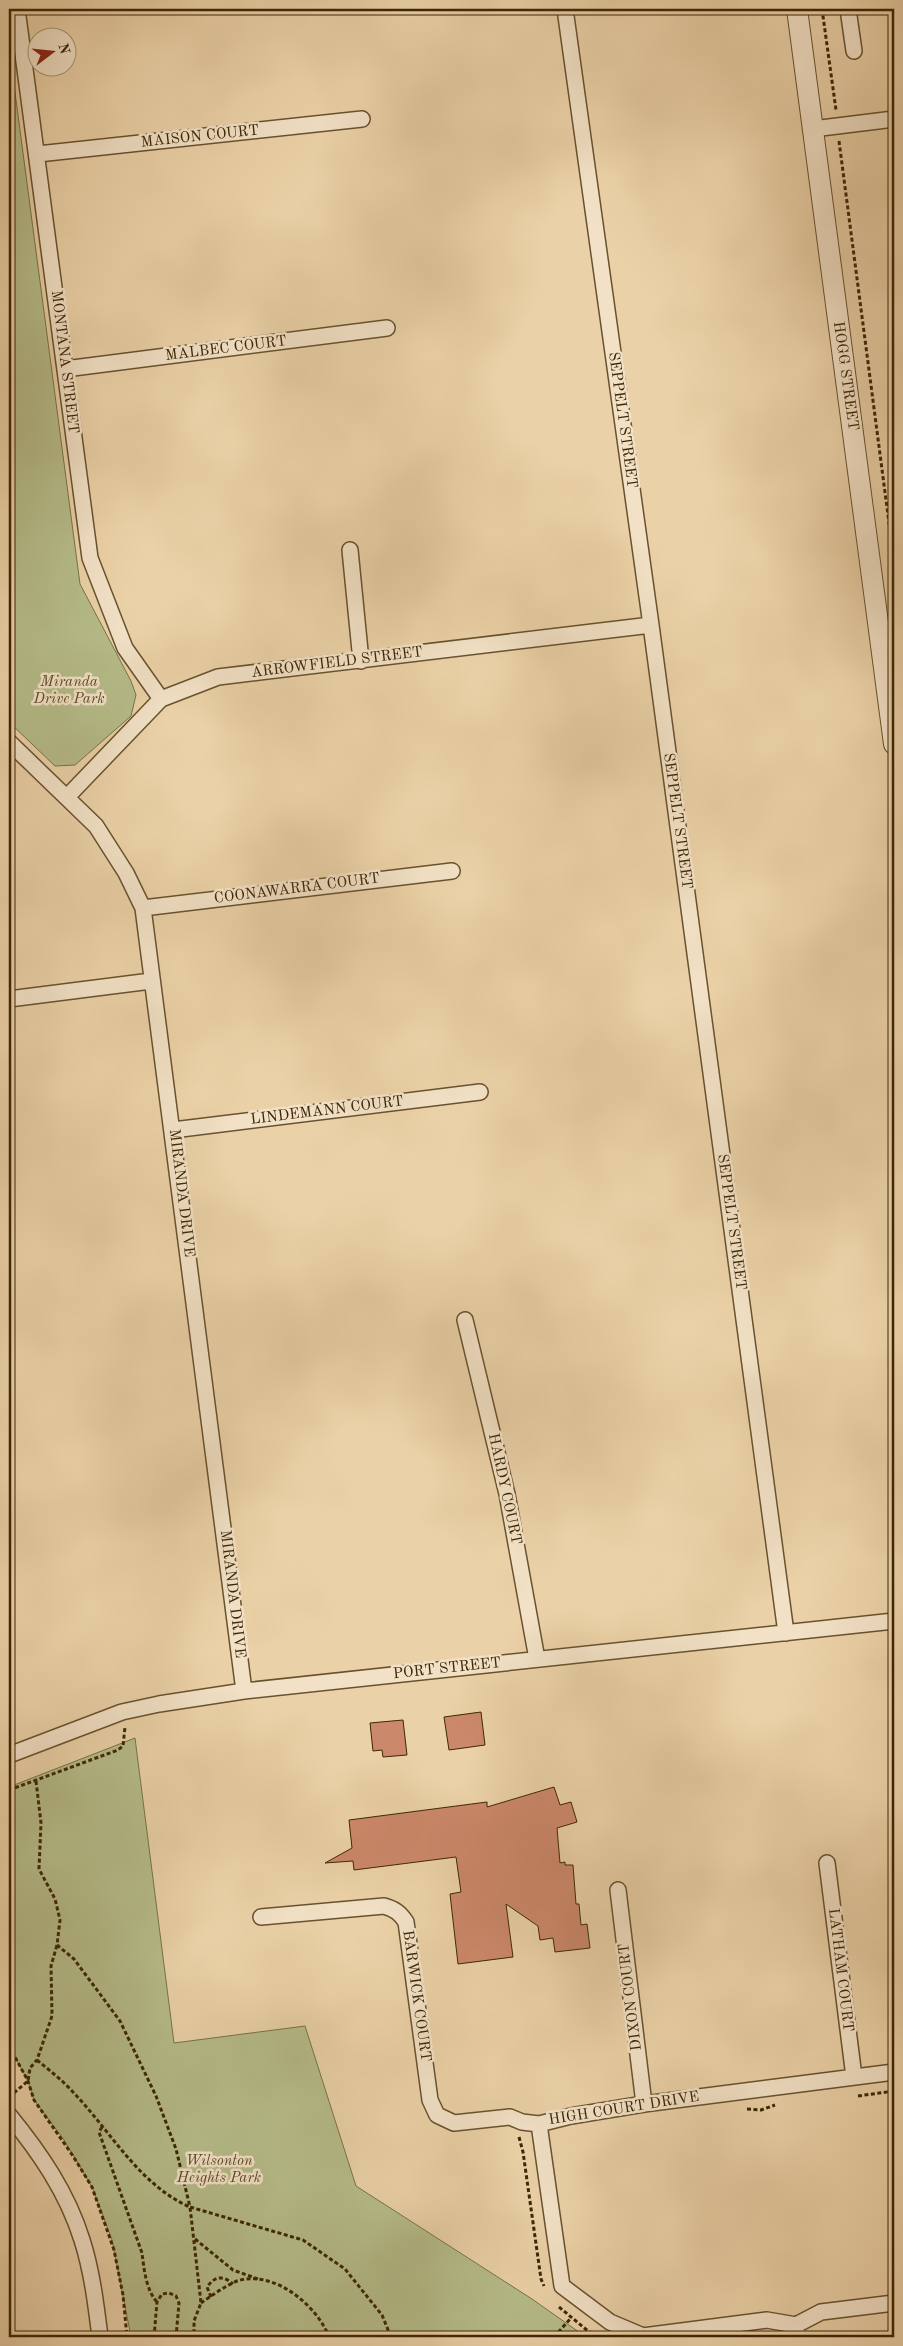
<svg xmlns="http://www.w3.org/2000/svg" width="903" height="2346" viewBox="0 0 903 2346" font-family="'Old Standard TT',serif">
	<rect width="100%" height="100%" fill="#ebd1a7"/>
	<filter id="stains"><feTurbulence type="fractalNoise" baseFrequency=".004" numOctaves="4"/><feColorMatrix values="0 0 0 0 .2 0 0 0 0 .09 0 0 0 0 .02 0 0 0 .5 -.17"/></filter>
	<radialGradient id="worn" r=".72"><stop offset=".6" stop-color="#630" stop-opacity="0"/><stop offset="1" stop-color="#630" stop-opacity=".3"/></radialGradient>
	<!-- green -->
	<path fill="#b5bc89" stroke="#787248" d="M9 47 80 584 131 681 136 695 131 716 75 765 55 766 9 722Z
		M135 1738 174 2043 305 2026 356 2186 532 2299 586 2337H131L112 2240 92 2187 64 2140 34 2100 28 2081 9 2046V1787Z"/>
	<!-- building -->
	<path fill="#cc886a" stroke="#3c2706" d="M481 1712 485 1745 449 1750 444 1717Z
		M403 1720 407 1755 383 1757 382 1750 373 1751 370 1723Z
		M554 1787 560 1805 571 1802 577 1822 557 1828 560 1863 565 1862V1865H573L576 1904H579L581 1925 587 1924 590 1948 555 1952 553 1938 540 1940 538 1926 506 1904 513 1957 458 1964 450 1894 461 1892 456 1857 354 1870 353 1861 325 1863 352 1848 349 1820 487 1802V1807Z"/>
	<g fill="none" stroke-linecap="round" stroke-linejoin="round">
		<!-- minor casing -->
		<g stroke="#68522e" stroke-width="18">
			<path id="minor" d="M17 9 90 558 125 648 161 699
				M565 9 651 625 786 1633
				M848 9 854 51
				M813 129 894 119
				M38 154 362 119
				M65 369 387 328
				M350 550 361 661
				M9 742 96 826 126 873 143 908 244 1691
				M67 797 161 699 218 677 651 625
				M143 908 452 871
				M9 999 151 981
				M173 1130 480 1092
				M465 1320 507 1494 537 1659
				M9 1755 122 1712 159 1704 244 1691 894 1621
				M827 1863 854 2077
				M618 1890 644 2104
				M261 1917 384 1906C395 1909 400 1913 406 1922L430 2100 437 2115 454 2123 510 2117 522 2122 539 2124 571 2116 644 2104 894 2072
				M9 2115C40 2153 67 2192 82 2240 92 2271 96 2305 100 2337
				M539 2124 562 2286 610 2322 643 2336 767 2320 796 2325 797 2337
				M796 2325 821 2312 894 2303"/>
		</g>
		<!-- tertiary casing -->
		<g stroke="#68522e" stroke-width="22">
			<path id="tertiary" d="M797 9 894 744"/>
		</g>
		<!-- path -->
		<path stroke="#3c2706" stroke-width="3" stroke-dasharray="4 2.5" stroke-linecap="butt" d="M822 9 836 110
			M839 141 894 561
			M36 1781 41 1823 39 1869 55 1899 60 1920 57 1945 74 1959 120 2021 156 2096 176 2149 190 2207 303 2240 345 2269 382 2315 391 2337
			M9 1790 118 1750 123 1746 125 1727
			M9 2046 28 2081 34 2100 73 2156 92 2187 114 2250 123 2295 127 2337
			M37 2060C49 2070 62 2080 72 2091 110 2130 139 2185 190 2207L201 2303 194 2321V2337
			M858 2096 894 2091
			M9 2097 28 2081 30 2068 37 2060 52 2016 51 1966 57 1945
			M747 2109 761 2110 775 2105
			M102 2127 99 2132 142 2253C144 2269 146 2290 157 2302
			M519 2137 523 2152 541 2279 544 2286
			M195 2239 233 2270 258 2279
			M211 2297 207 2287C215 2276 223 2275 233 2284
			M201 2303C211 2296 225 2286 237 2281 273 2269 317 2305 329 2337
			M559 2307 588 2331 598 2336
			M154 2337 157 2302 162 2294 169 2293 176 2296 179 2303 176 2337
			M554 2337 571 2318"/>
		<!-- minor -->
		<use href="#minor" stroke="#f2e1c6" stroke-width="15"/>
		<!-- tertiary -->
		<use href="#tertiary" stroke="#f2e1c6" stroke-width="20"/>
	</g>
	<g text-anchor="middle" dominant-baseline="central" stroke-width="5" stroke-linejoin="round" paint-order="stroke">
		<!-- street labels -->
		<g font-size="15" fill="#3c2706" stroke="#f2e1c6">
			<text transform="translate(200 137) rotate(-6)">MAISON COURT</text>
			<text transform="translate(226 349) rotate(-7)">MALBEC COURT</text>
			<text transform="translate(64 362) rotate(83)">MONTANA STREET</text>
			<text transform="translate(845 376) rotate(82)">HOGG STREET</text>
			<text transform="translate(622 420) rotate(82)">SEPPELT STREET</text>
			<text transform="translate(337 663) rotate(-7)">ARROWFIELD STREET</text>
			<text transform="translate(677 821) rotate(82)">SEPPELT STREET</text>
			<text transform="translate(297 889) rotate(-7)">COONAWARRA COURT</text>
			<text transform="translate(327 1111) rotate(-7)">LINDEMANN COURT</text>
			<text transform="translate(181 1193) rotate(83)">MIRANDA DRIVE</text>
			<text transform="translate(731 1222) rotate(82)">SEPPELT STREET</text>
			<text transform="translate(504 1489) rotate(78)">HARDY COURT</text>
			<text transform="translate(232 1594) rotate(83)">MIRANDA DRIVE</text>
			<text transform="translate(447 1669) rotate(-6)">PORT STREET</text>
			<text transform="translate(840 1970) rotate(83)">LATHAM COURT</text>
			<text transform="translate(416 1996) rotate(82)">BARWICK COURT</text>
			<text transform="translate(631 1997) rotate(-97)">DIXON COURT</text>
			<text transform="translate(624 2109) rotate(-9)">HIGH COURT DRIVE</text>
		</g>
		<!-- park labels -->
		<g font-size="15" font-style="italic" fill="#5a4c27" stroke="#f2e1c6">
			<text x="69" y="682">Miranda<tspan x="69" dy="17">Drive Park</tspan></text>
			<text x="219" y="2161">Wilsonton<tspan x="219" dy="17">Heights Park</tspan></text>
		</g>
	</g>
	<!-- margin -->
	<rect width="903" height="2346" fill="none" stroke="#ebd1a7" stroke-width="30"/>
	<rect x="10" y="10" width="883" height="2326" fill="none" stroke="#3c2706" stroke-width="2.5"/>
	<rect x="15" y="15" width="873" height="2316" fill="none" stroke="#3c2706"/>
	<!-- north arrow -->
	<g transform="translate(52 52) rotate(74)"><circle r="24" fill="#f2e1c6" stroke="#a99779"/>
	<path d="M0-4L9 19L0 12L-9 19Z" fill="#8f2418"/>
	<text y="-8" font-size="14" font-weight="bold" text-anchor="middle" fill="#3c2706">N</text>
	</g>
	<rect width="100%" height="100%" filter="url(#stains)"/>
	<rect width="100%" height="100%" fill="url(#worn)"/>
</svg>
